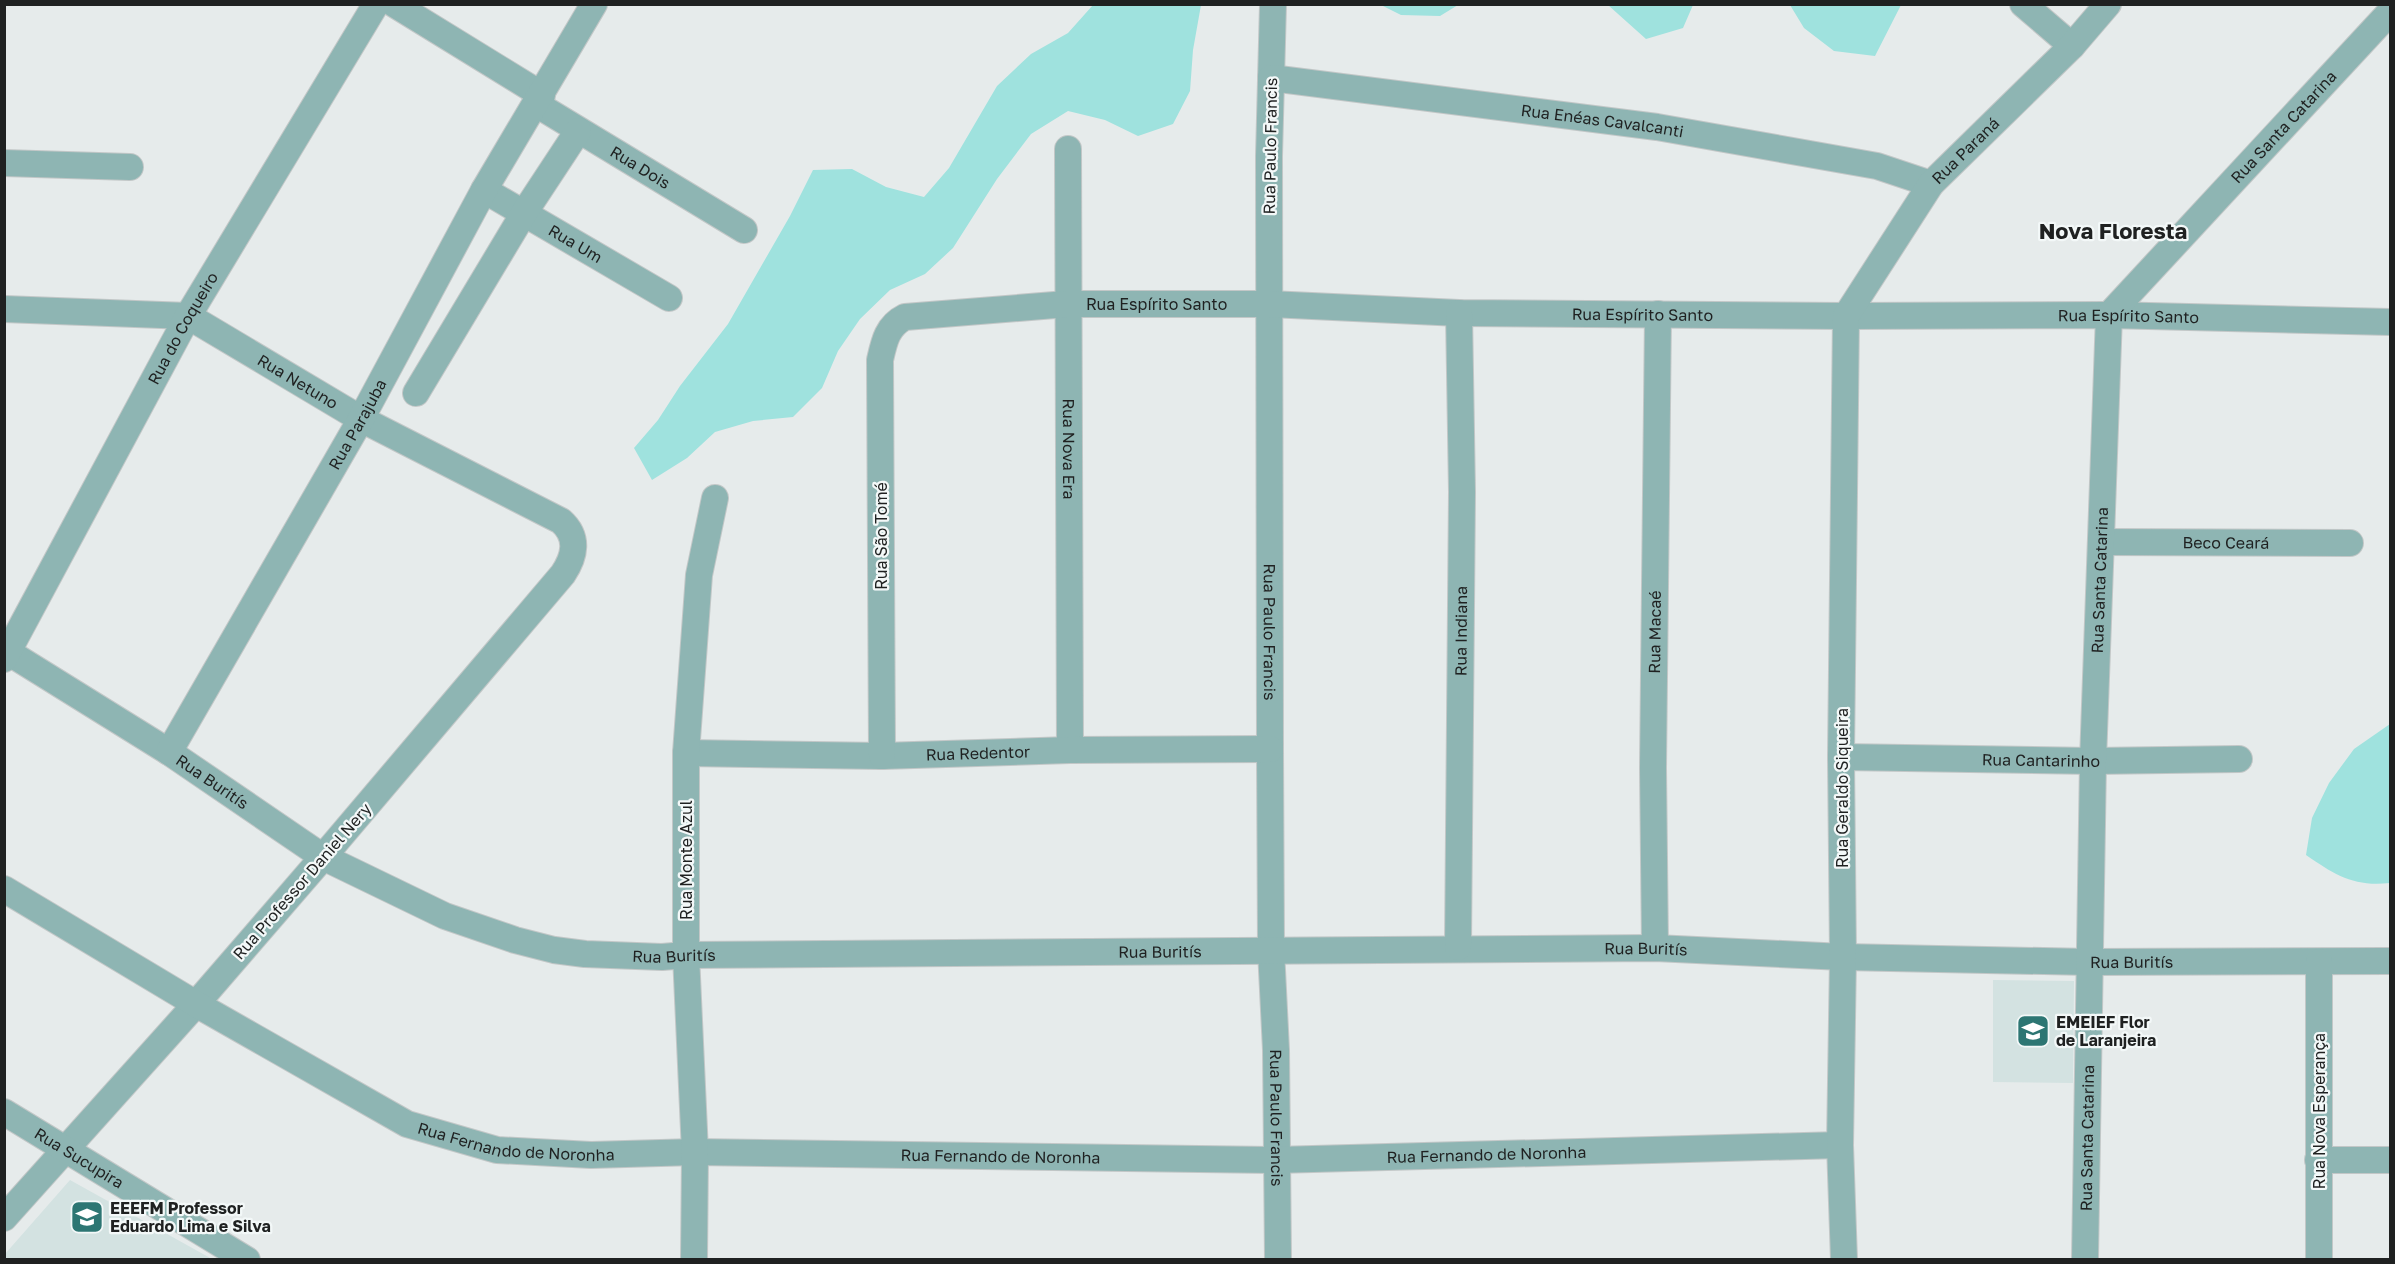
<svg xmlns="http://www.w3.org/2000/svg" width="2395" height="1264" viewBox="0 0 2395 1264" font-family="'Golos Text',sans-serif">
	<rect width="100%" height="100%" fill="#e6ebeb"/>
	<!-- built -->
	<path fill="#d3e2e1" d="M1993 980 2074 981 2073 1083 1993 1082Z
		M70 1180 212 1259H5V1254Z"/>
	<!-- green -->
	<path fill="#9fe2de" d="M1093 5H1201L1193 50 1190 91 1173 124 1138 136 1105 120 1068 111 1031 134 997 179 953 248 925 274 890 290 860 319 838 351 822 388 793 417 753 421 715 432 687 458 652 480 634 448 658 420 680 386 728 324 790 216 813 170 852 169 886 187 924 197 949 168 997 86 1031 54 1068 33Z
		M1381 5H1458L1440 16 1401 15Z
		M1608 5H1693L1683 28 1646 39Z
		M1790 5H1901L1875 56 1834 51 1804 28Z
		M2390 724V883C2354 887 2335 875 2306 855L2312 818 2329 783 2354 749Z"/>
	<g fill="none" stroke-linecap="round" stroke-linejoin="round">
		<!-- minor casing -->
		<g stroke="#c2c7c7" stroke-width="28">
			<g id="minor">
				<path d="M394 4 542 95"/>
				<path id="s1" d="M1273 4 1269 156 1270 749 1271 950 1276 1050 1278 1260"/>
				<path d="M2023 4 2072 46"/>
				<path id="s2" d="M1271 78 1657 127 1877 166 1931 184"/>
				<path id="s3" d="M536 104 744 230"/>
				<path id="s4" d="M1068 149 1070 750"/>
				<path d="M4 163 130 167"/>
				<path id="s5" d="M484 190 669 298"/>
				<path id="s6" d="M4 309 188 316 361 419 561 521C579 537 575 556 563 574L323 857 196 1004 4 1218"/>
				<path d="M416 393 524 213 578 131"/>
				<path id="s7" d="M2102 542 2350 543"/>
				<path id="s8" d="M8 652 169 752 323 857 445 916 515 940 554 950 585 954 662 957 686 955 1655 948 1843 957 2089 962 2390 961"/>
				<path id="s9" d="M4 659 188 316 376 4"/>
				<path id="s10" d="M169 752 361 419 484 190 594 4"/>
				<path id="s11" d="M686 753 882 756 1070 750 1270 749"/>
				<path id="s12" d="M882 756 880 360C884 342 887 326 905 317L1067 304H1269L1459 313 1846 316 2109 315 2390 322"/>
				<path id="s13" d="M1841 757 2093 761 2239 759"/>
				<path id="s14" d="M4 889 196 1004 407 1124 497 1150 591 1155 695 1152 1276 1160 1840 1145"/>
				<path id="s15" d="M1458 947 1462 492 1459 313"/>
				<path id="s16" d="M1655 948 1653 768 1658 314"/>
				<path id="s17" d="M4 1112 247 1260"/>
				<path d="M2318 1160H2390"/>
				<path d="M694 1260 695 1152 686 955V753L699 575 715 498"/>
				<path id="s18" d="M1844 1260 1840 1145 1843 957 1841 757 1846 316 1931 184 2072 46 2108 4"/>
				<path id="s19" d="M2085 1260 2093 761 2109 315 2390 12"/>
				<path d="M2319 1260V962"/>
			</g>
		</g>
		<!-- minor -->
		<use href="#minor" stroke="#8eb5b3" stroke-width="26"/>
	</g>
	<!-- icons -->
	<defs>
		<g id="school-square" transform="scale(1.725)"><rect x="-9" y="-9" width="18" height="18" rx="4" fill="#2d7673" stroke="#f3f8f8"/><path d="M0-5L7-2L0 1L-7-2ZM-4 1L0 2.5L4 1V4Q0 6-4 4Z" fill="#fff"/></g>
	</defs>
	<g fill-rule="evenodd">
		<use href="#school-square" x="2033" y="1031"/>
		<use href="#school-square" x="87" y="1217"/>
	</g>
	<g text-anchor="middle" dominant-baseline="central" stroke-width="4.5" stroke-linejoin="round" paint-order="stroke">
		<!-- street labels -->
		<g font-size="16" fill="#1f2121" stroke="#f3f8f8">
			<text stroke="none"><textPath href="#s2" startOffset="334">Rua Enéas Cavalcanti</textPath></text>
			<text stroke="none"><textPath href="#s19" startOffset="1202">Rua Santa Catarina</textPath></text>
			<text transform="translate(1270 146) rotate(-89)">Rua Paulo Francis</text>
			<text stroke="none"><textPath href="#s18" startOffset="1149">Rua Paraná</textPath></text>
			<text stroke="none"><textPath href="#s3" startOffset="122">Rua Dois</textPath></text>
			<text stroke="none"><textPath href="#s5" startOffset="106">Rua Um</textPath></text>
			<text stroke="none"><textPath href="#s12" startOffset="700">Rua Espírito Santo</textPath></text>
			<text stroke="none"><textPath href="#s12" startOffset="1186">Rua Espírito Santo</textPath></text>
			<text stroke="none"><textPath href="#s12" startOffset="1672">Rua Espírito Santo</textPath></text>
			<text stroke="none"><textPath href="#s9" startOffset="376">Rua do Coqueiro</textPath></text>
			<text stroke="none"><textPath href="#s6" startOffset="312">Rua Netuno</textPath></text>
			<text stroke="none"><textPath href="#s10" startOffset="378">Rua Parajuba</textPath></text>
			<text stroke="none"><textPath href="#s4" startOffset="300">Rua Nova Era</textPath></text>
			<text transform="translate(881 536) rotate(-90)">Rua São Tomé</text>
			<text stroke="none"><textPath href="#s7" startOffset="124">Beco Ceará</textPath></text>
			<text stroke="none"><textPath href="#s19" startOffset="680">Rua Santa Catarina</textPath></text>
			<text stroke="none"><textPath href="#s15" startOffset="316">Rua Indiana</textPath></text>
			<text stroke="none"><textPath href="#s16" startOffset="316">Rua Macaé</textPath></text>
			<text stroke="none"><textPath href="#s1" startOffset="628">Rua Paulo Francis</textPath></text>
			<text stroke="none"><textPath href="#s11" startOffset="292">Rua Redentor</textPath></text>
			<text stroke="none"><textPath href="#s13" startOffset="200">Rua Cantarinho</textPath></text>
			<text stroke="none"><textPath href="#s8" startOffset="242">Rua Buritís</textPath></text>
			<text transform="translate(1842 788) rotate(-90)">Rua Geraldo Siqueira</text>
			<text transform="translate(686 860) rotate(-90)">Rua Monte Azul</text>
			<text transform="translate(302 881) rotate(-49)">Rua Professor Daniel Nery</text>
			<text stroke="none"><textPath href="#s8" startOffset="1718">Rua Buritís</textPath></text>
			<text stroke="none"><textPath href="#s8" startOffset="1232">Rua Buritís</textPath></text>
			<text stroke="none"><textPath href="#s8" startOffset="746">Rua Buritís</textPath></text>
			<text stroke="none"><textPath href="#s8" startOffset="2204">Rua Buritís</textPath></text>
			<text transform="translate(2319 1111) rotate(-90)">Rua Nova Esperança</text>
			<text stroke="none"><textPath href="#s1" startOffset="1114">Rua Paulo Francis</textPath></text>
			<text stroke="none"><textPath href="#s19" startOffset="122">Rua Santa Catarina</textPath></text>
			<text stroke="none"><textPath href="#s14" startOffset="578">Rua Fernando de Noronha</textPath></text>
			<text stroke="none"><textPath href="#s14" startOffset="1550">Rua Fernando de Noronha</textPath></text>
			<text stroke="none"><textPath href="#s14" startOffset="1064">Rua Fernando de Noronha</textPath></text>
			<text stroke="none"><textPath href="#s17" startOffset="88">Rua Sucupira</textPath></text>
		</g>
		<!-- poi labels -->
		<g font-size="16" font-weight="bold" fill="#1f2121" stroke="#f3f8f8" text-anchor="start">
			<text x="2056" y="1022">EMEIEF Flor<tspan x="2056" dy="18">de Laranjeira</tspan></text>
			<text x="110" y="1208">EEEFM Professor<tspan x="110" dy="18">Eduardo Lima e Silva</tspan></text>
		</g>
		<!-- district labels -->
		<g font-size="22" font-weight="bold" fill="#1f2121" stroke="#f3f8f8">
			<text x="2113" y="230">Nova Floresta</text>
		</g>
	</g>
	<!-- border -->
	<rect width="2395" height="1264" fill="none" stroke="#1f2121" stroke-width="12"/>
</svg>
